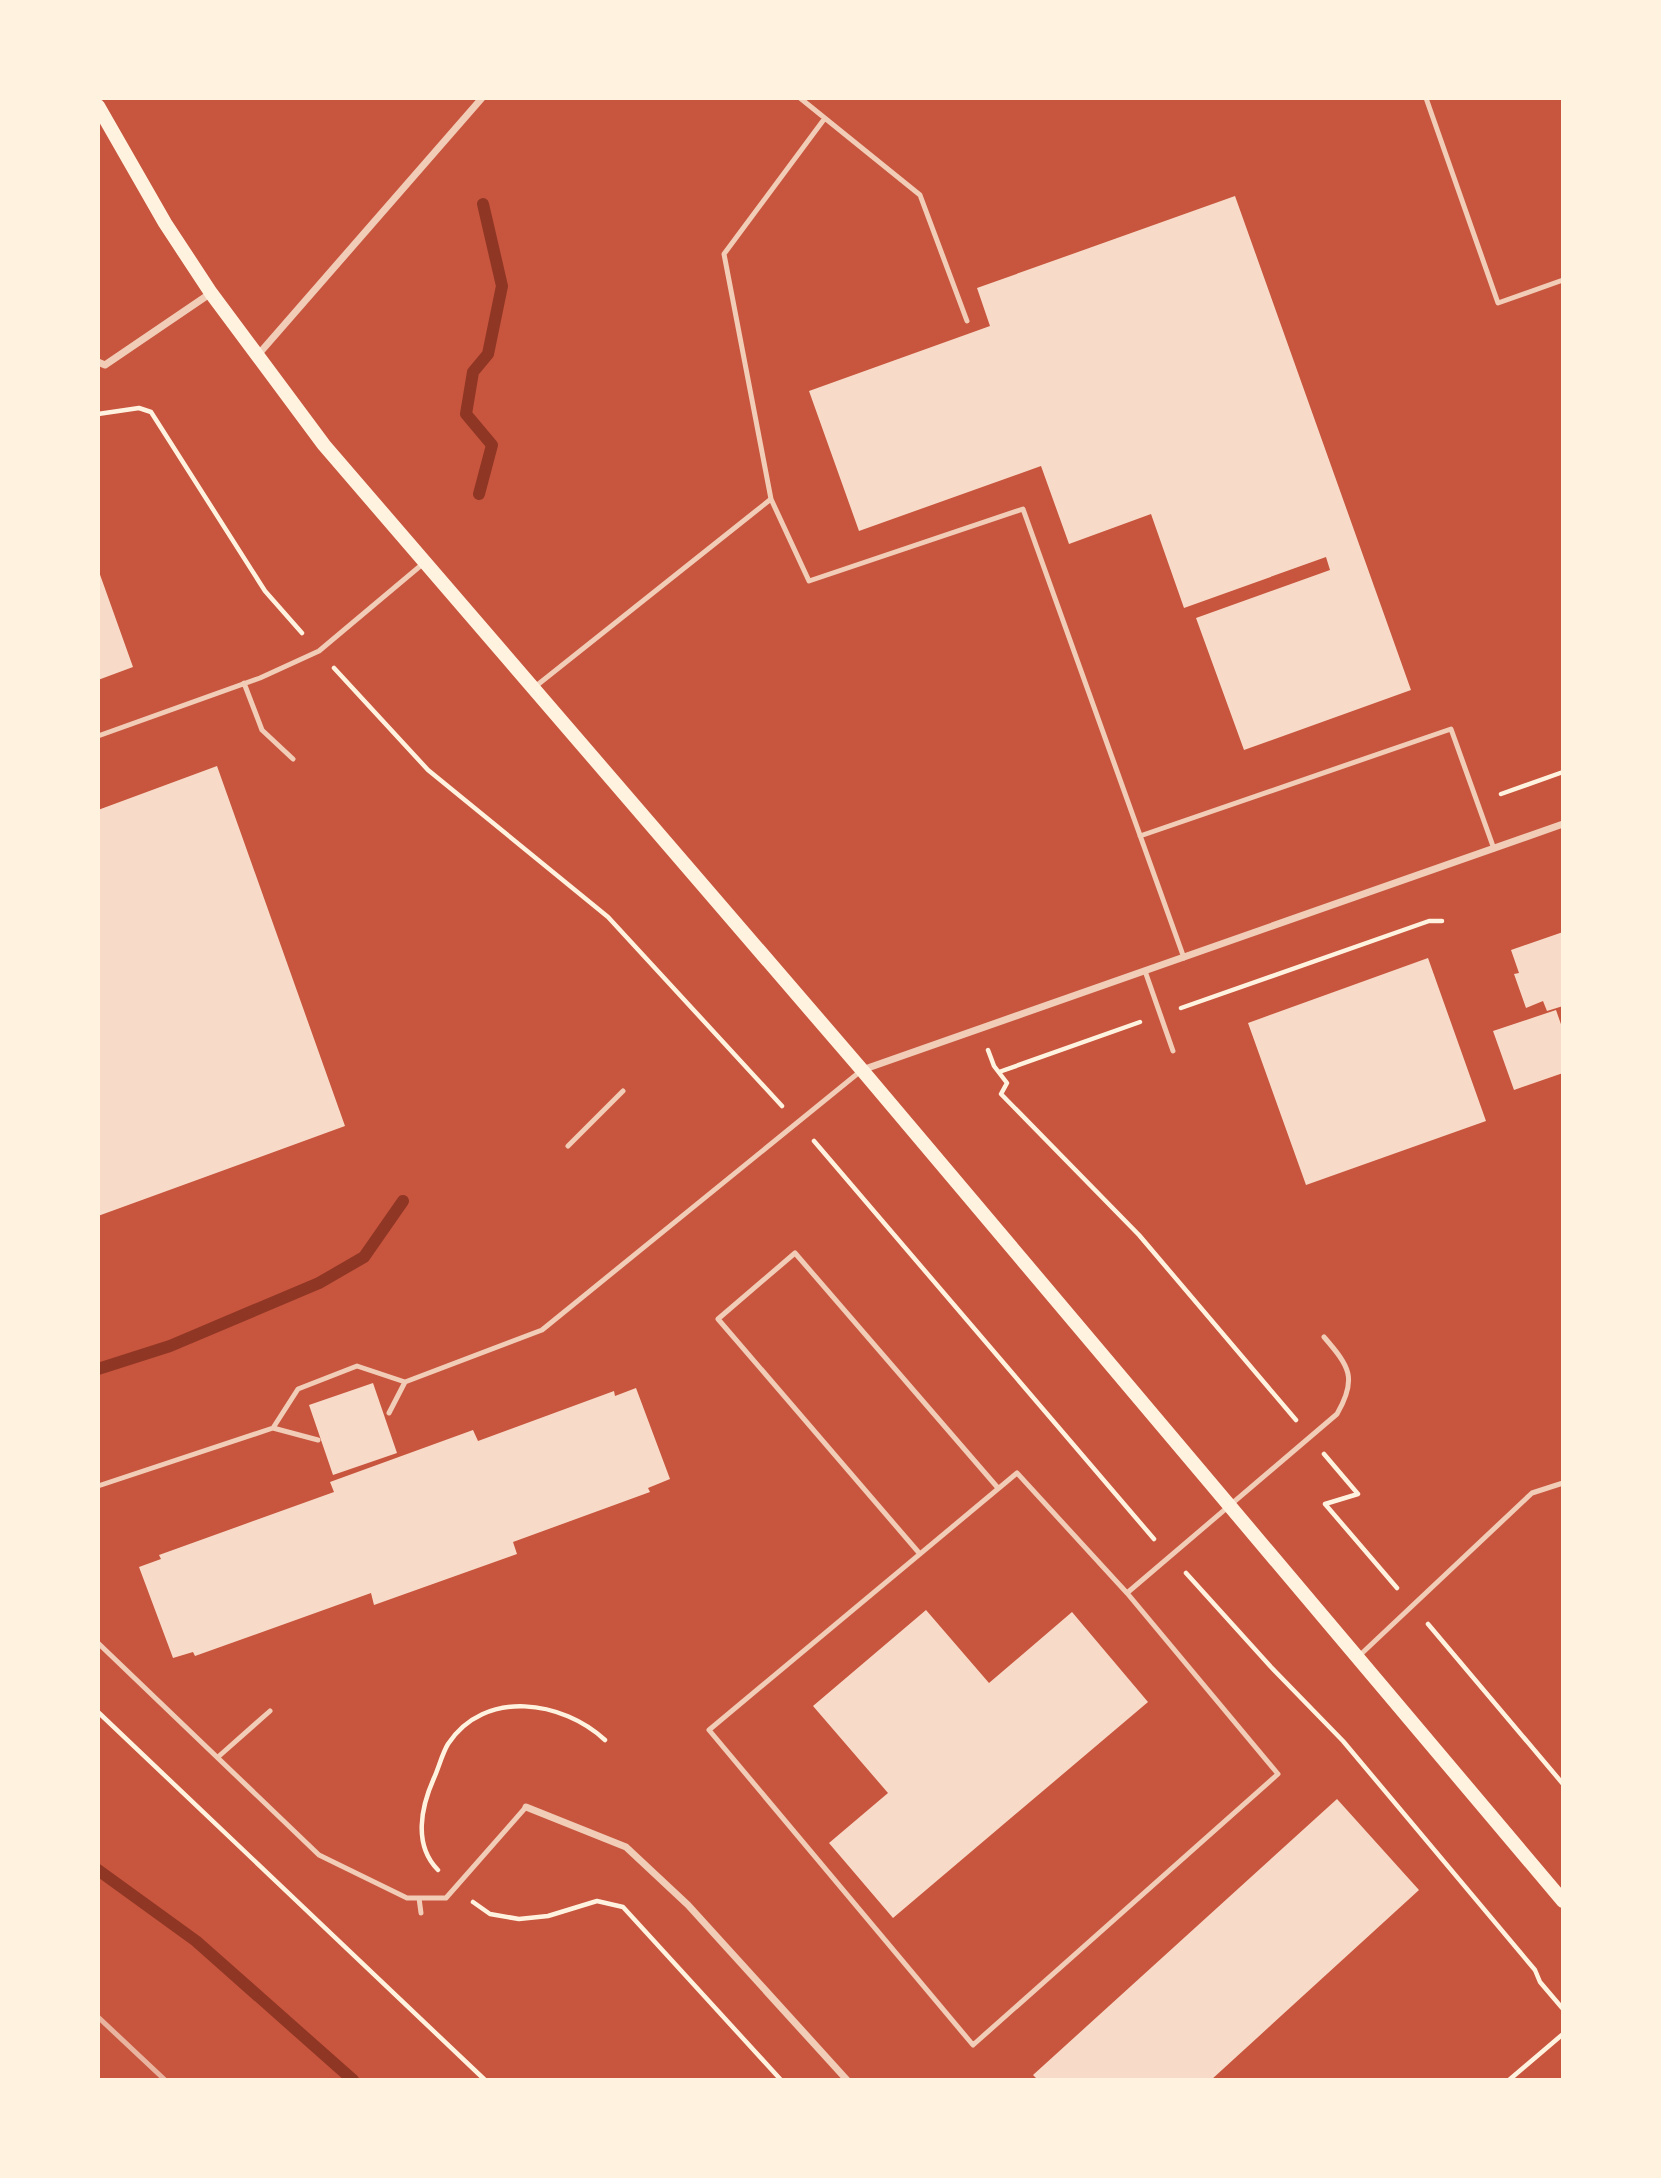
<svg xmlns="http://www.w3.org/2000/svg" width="1661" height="2178" viewBox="0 0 1661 2178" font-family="'Open Sans',sans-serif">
	<rect width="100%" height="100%" fill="#c8553d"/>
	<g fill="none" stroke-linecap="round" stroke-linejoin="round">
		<!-- stream -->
		<path stroke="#8f3625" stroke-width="12" d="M479 494 492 445 466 414 473 372 488 354 502 286 483 204
			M98 1369 170 1346 319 1283 364 1257 403 1201
			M98 1870 196 1941 353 2080"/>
	</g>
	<!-- building -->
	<path fill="#f7dbc8" d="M1235 196 1411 690 1244 750 1196 618 1330 570 1326 557 1184 608 1151 514 1069 544 1041 466 859 531 809 391 990 326 977 288Z
		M98 569 133 667 98 680Z
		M217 766 345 1126 98 1216V810Z
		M1563 932V1006L1547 1011 1543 1001 1526 1008 1514 974 1519 973 1511 950Z
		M1428 958 1486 1121 1306 1185 1248 1023Z
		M1556 1010 1563 1030V1073L1514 1090 1493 1031Z
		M373 1383 397 1453 333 1475 309 1405Z
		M636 1388 670 1479 648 1488 650 1492 513 1542 517 1554 374 1605 371 1593 195 1656 193 1652 173 1658 139 1567 161 1559 159 1555 334 1492 330 1482 473 1430 478 1441 614 1391 615 1396Z
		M926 1610 989 1683 1072 1612 1148 1702 893 1918 829 1843 888 1793 813 1706Z
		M1337 1799 1419 1890 1211 2080H1038L1033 2075Z"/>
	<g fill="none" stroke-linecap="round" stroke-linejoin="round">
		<!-- path -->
		<path stroke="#fff3e0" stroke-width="4.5" d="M98 414 139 408 151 412 265 591 302 633
			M334 668 428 770 608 917 782 1106
			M1501 794 1563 772
			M1181 1008 1429 921H1442
			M988 1050 994 1066 1007 1083 1001 1094 1139 1235 1296 1420
			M999 1072 1140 1022
			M814 1141 1154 1539
			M1324 1454 1358 1494 1325 1504 1397 1588
			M1186 1573 1271 1667 1343 1741 1535 1970 1540 1982 1563 2009
			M1428 1624 1563 1784
			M98 1712 485 2080
			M438 1870C413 1845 421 1807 434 1778 439 1767 442 1754 448 1744 485 1688 563 1701 605 1740
			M473 1902 490 1914 519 1919 548 1916 597 1901 623 1907 781 2080
			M1509 2080 1563 2034"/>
		<!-- service -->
		<path stroke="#f1ccb7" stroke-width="5" d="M800 98 920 195 967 321
			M1426 98 1498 303 1563 280
			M771 499 809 581 1023 509 1184 958
			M244 683 262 730 293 759
			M536 686 771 499 724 254 825 118
			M98 736 260 678 319 651 425 562
			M1140 836 1451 729 1494 849
			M1145 971 1173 1051
			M568 1146 623 1091
			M389 1413 405 1382
			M273 1428 318 1440
			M98 1486 273 1428 298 1389 357 1366 405 1382 542 1330 862 1070
			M920 1554 718 1319 795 1253 998 1488
			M1127 1593 1017 1473 709 1730 973 2045 1278 1774 1127 1593 1337 1414C1358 1378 1349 1366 1324 1337
			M98 1643 319 1855 407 1898H446L526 1807
			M1359 1656 1532 1493 1563 1483
			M218 1757 270 1711
			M419 1898 421 1913"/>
		<!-- minor -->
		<path stroke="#f1ccb7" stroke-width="7" d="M257 356 482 98
			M98 362 105 365 211 293
			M862 1070 1563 824
			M526 1807 626 1847 688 1905 847 2080"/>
		<!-- secondary -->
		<path stroke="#fff3e0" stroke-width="14" d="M98 106 165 223 211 293 324 445 862 1070 1563 1901"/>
		<!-- rail -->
		<path stroke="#e9b49f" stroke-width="5" d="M98 2017 165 2080"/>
	</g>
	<!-- border -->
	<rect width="1661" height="2178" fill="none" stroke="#fff3e0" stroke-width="200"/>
</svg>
